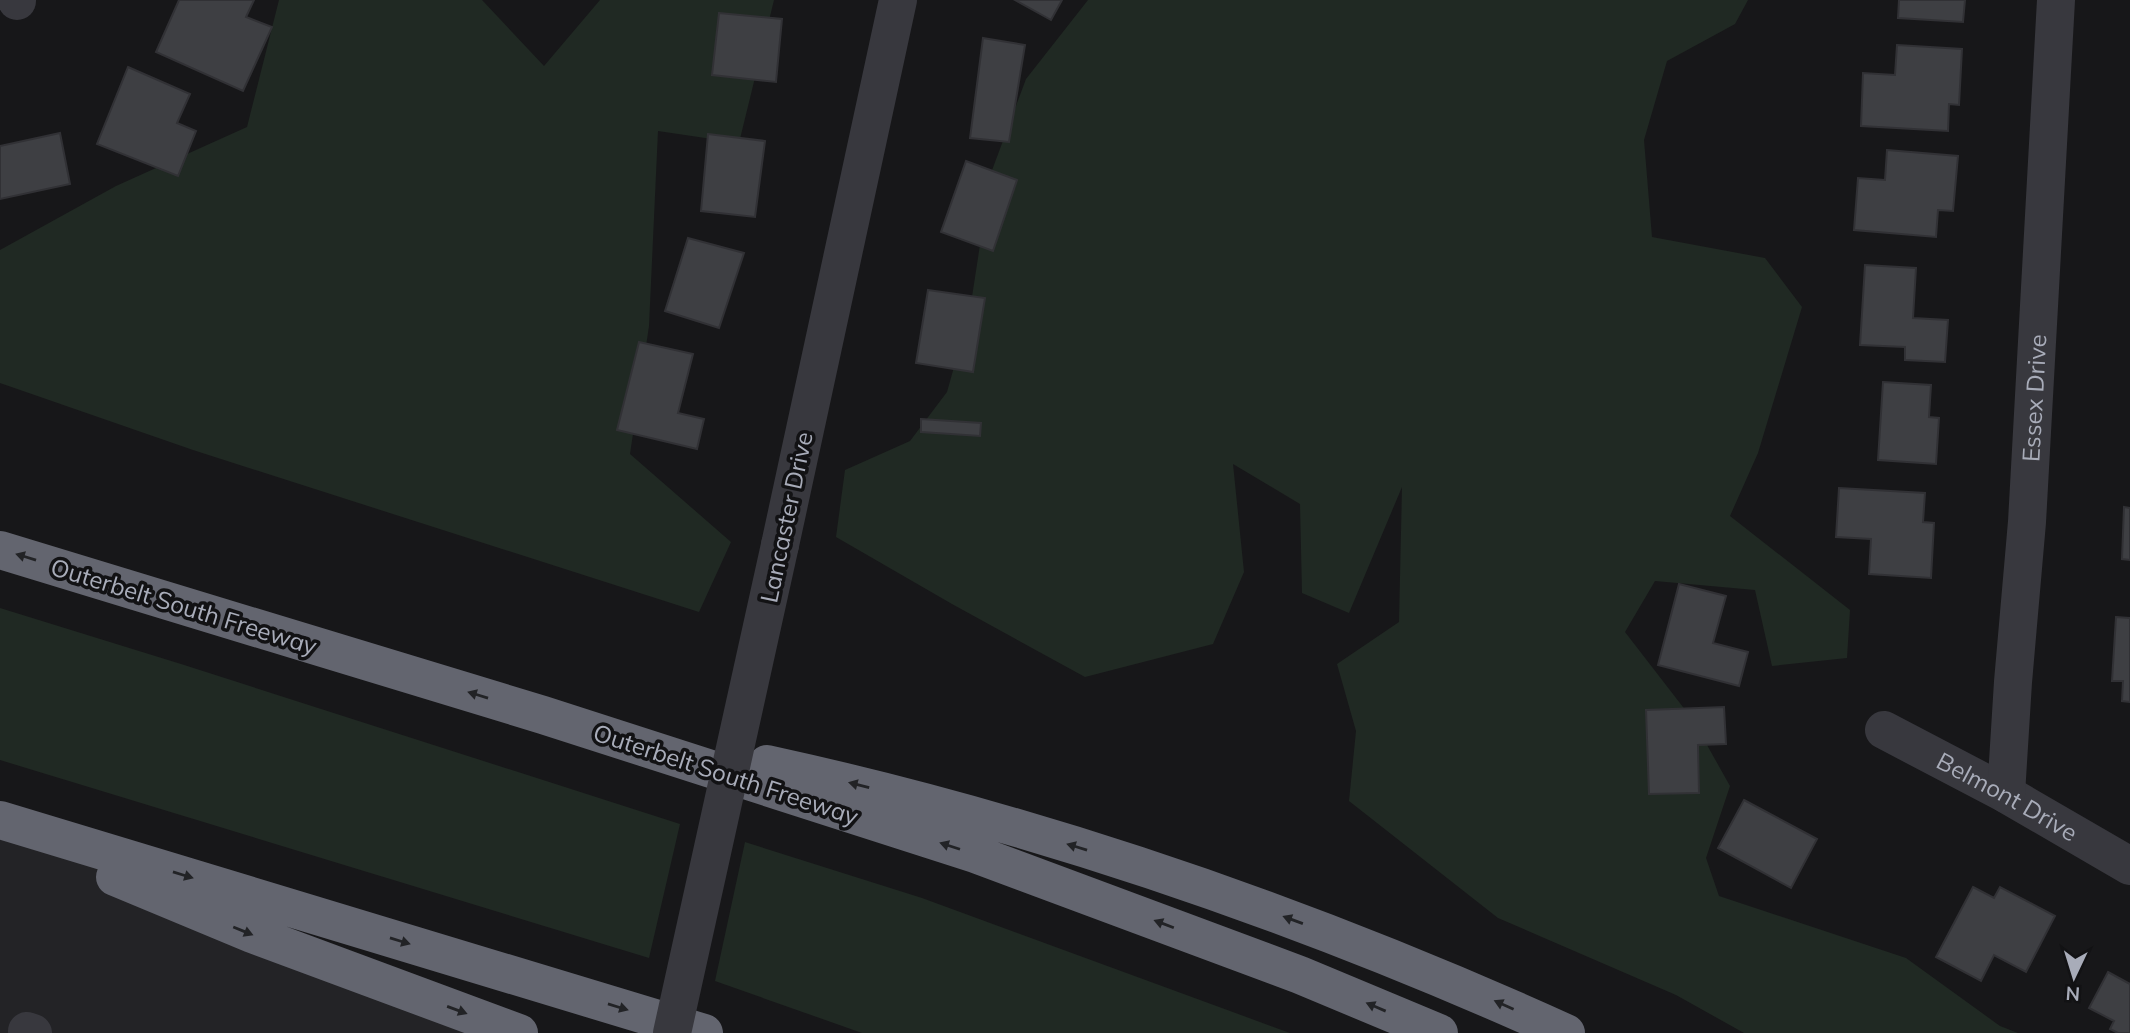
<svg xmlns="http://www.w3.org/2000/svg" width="2130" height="1033" viewBox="0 0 2130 1033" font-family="Mulish,sans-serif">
	<rect width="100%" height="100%" fill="#171719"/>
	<!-- built -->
	<path fill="#232326" d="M0 828 519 1033H0Z"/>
	<!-- green -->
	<path fill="#202923" d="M279 0H482L544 66 600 0H774L739 143 658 131 649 326 630 454 731 542 699 612 193 450 0 383V250L116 186 247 127Z
		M1088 0H1748L1735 24 1667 61 1644 140 1652 237 1765 258 1802 307 1758 453 1730 516 1850 610 1847 658 1772 666 1755 590 1655 581 1625 632 1693 720 1730 786 1706 858 1719 896 1906 958 2000 1026 2018 1033H1744L1676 995 1498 918 1349 801 1356 731 1337 664 1399 622 1402 487 1349 613 1302 593 1300 504 1233 464 1244 572 1213 644 1085 677 952 604 836 537 845 470 910 441 947 392 970 310 991 173 1026 79Z
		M0 608 181 664 680 824 649 958 0 760Z
		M745 842 922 898 1290 1033H862L715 981Z"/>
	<!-- building -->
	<path fill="#3e3f43" stroke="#313135" stroke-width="2" d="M179 0H254L246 17 272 27 243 91 156 52Z
		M1015 0H1062L1051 20Z
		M1899 0H1965L1963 22 1898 18Z
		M719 13 782 19 776 82 712 75Z
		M983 38 1025 45 1009 142 970 138Z
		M1897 45 1962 49 1959 105 1949 104 1948 131 1861 126 1863 73 1895 75Z
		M128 67 190 94 177 123 196 131 178 176 97 144Z
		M60 133 70 184 0 199V146Z
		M708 134 765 141 755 217 701 211Z
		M1887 150 1958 156 1953 211 1938 210 1936 237 1854 230 1858 178 1885 180Z
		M966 161 1017 180 993 251 941 232Z
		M688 238 744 253 719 328 665 311Z
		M1865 265 1916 268 1913 318 1948 320 1945 362 1905 360V347L1860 345Z
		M928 290 985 298 973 372 916 363Z
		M639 342 693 354 678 413 704 419 697 449 617 430Z
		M1883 382 1931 385 1929 417 1939 418 1936 464 1878 460Z
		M921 419 981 423 980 436 921 432Z
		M1839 488 1925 493 1923 522 1934 523 1931 578 1869 574 1871 539 1836 537Z
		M2124 507 2130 508V560L2122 559Z
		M1679 584 1726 596 1713 643 1748 652 1739 686 1658 665Z
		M2116 617 2130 618V702L2122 701 2123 681H2112Z
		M1724 707 1726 744 1698 745 1699 793 1649 794 1646 710Z
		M1744 800 1817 839 1791 888 1718 848Z
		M1973 887 1994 898 2000 887 2055 916 2026 972 1994 955 1981 981 1936 957Z
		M2108 972 2130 984V1033H2118L2110 1029 2114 1021 2089 1008Z"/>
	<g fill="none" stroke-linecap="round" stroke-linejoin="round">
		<!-- minor -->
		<g stroke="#38383e" stroke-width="38">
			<path d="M17 1V0"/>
			<path d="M780 545 898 0"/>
			<path id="s1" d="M1884 730 2006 794 2130 866"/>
			<path id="s2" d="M2006 794 2013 682 2027 522 2056 0"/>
			<path d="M27 1031 33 1033"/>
		</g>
		<!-- highway -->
		<path stroke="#63656f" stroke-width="38" d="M0 550 543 715 975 854 1300 975 1439 1033
			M767 764C1042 824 1310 917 1566 1033
			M0 820 704 1033
			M115 877 252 934 519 1033"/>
		<!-- minor-bridge -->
		<path stroke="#38383e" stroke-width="38" d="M672 1033 780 545"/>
	</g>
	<!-- one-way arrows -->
	<defs><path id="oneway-solid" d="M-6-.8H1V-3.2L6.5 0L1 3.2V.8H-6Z" transform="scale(1.75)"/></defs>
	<g fill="#222326">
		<use href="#oneway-solid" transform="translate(26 557) rotate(-163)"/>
		<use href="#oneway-solid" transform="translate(478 695) rotate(-163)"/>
		<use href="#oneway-solid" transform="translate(859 785) rotate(-166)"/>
		<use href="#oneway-solid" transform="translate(950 846) rotate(-162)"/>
		<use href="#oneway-solid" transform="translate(1077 847) rotate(-163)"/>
		<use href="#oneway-solid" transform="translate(183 875) rotate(17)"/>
		<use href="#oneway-solid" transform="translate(1293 920) rotate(-160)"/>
		<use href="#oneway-solid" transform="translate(1164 924) rotate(-159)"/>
		<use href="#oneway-solid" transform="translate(243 931) rotate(22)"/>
		<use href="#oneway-solid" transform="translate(400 941) rotate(17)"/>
		<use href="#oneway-solid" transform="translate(1504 1005) rotate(-156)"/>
		<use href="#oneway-solid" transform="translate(618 1007) rotate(17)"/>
		<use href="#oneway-solid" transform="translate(1376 1007) rotate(-157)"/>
		<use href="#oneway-solid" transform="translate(457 1010) rotate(20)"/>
	</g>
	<g text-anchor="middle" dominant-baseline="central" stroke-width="7" stroke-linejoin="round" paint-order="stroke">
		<!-- street labels -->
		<g font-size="24" fill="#a8acb9" stroke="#121214">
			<text stroke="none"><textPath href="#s2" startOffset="397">Essex Drive</textPath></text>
			<text transform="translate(786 517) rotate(-78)">Lancaster Drive</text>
			<text transform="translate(184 606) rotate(17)">Outerbelt South Freeway</text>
			<text transform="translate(726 774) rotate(18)">Outerbelt South Freeway</text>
			<text stroke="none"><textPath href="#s1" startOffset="140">Belmont Drive</textPath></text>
		</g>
	</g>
	<!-- north arrow -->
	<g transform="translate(2074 977) rotate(184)" stroke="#121214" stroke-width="5" paint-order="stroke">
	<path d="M0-5L12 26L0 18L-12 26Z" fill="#a8acb9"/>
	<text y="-10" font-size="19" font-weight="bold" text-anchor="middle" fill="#a8acb9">N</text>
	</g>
</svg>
